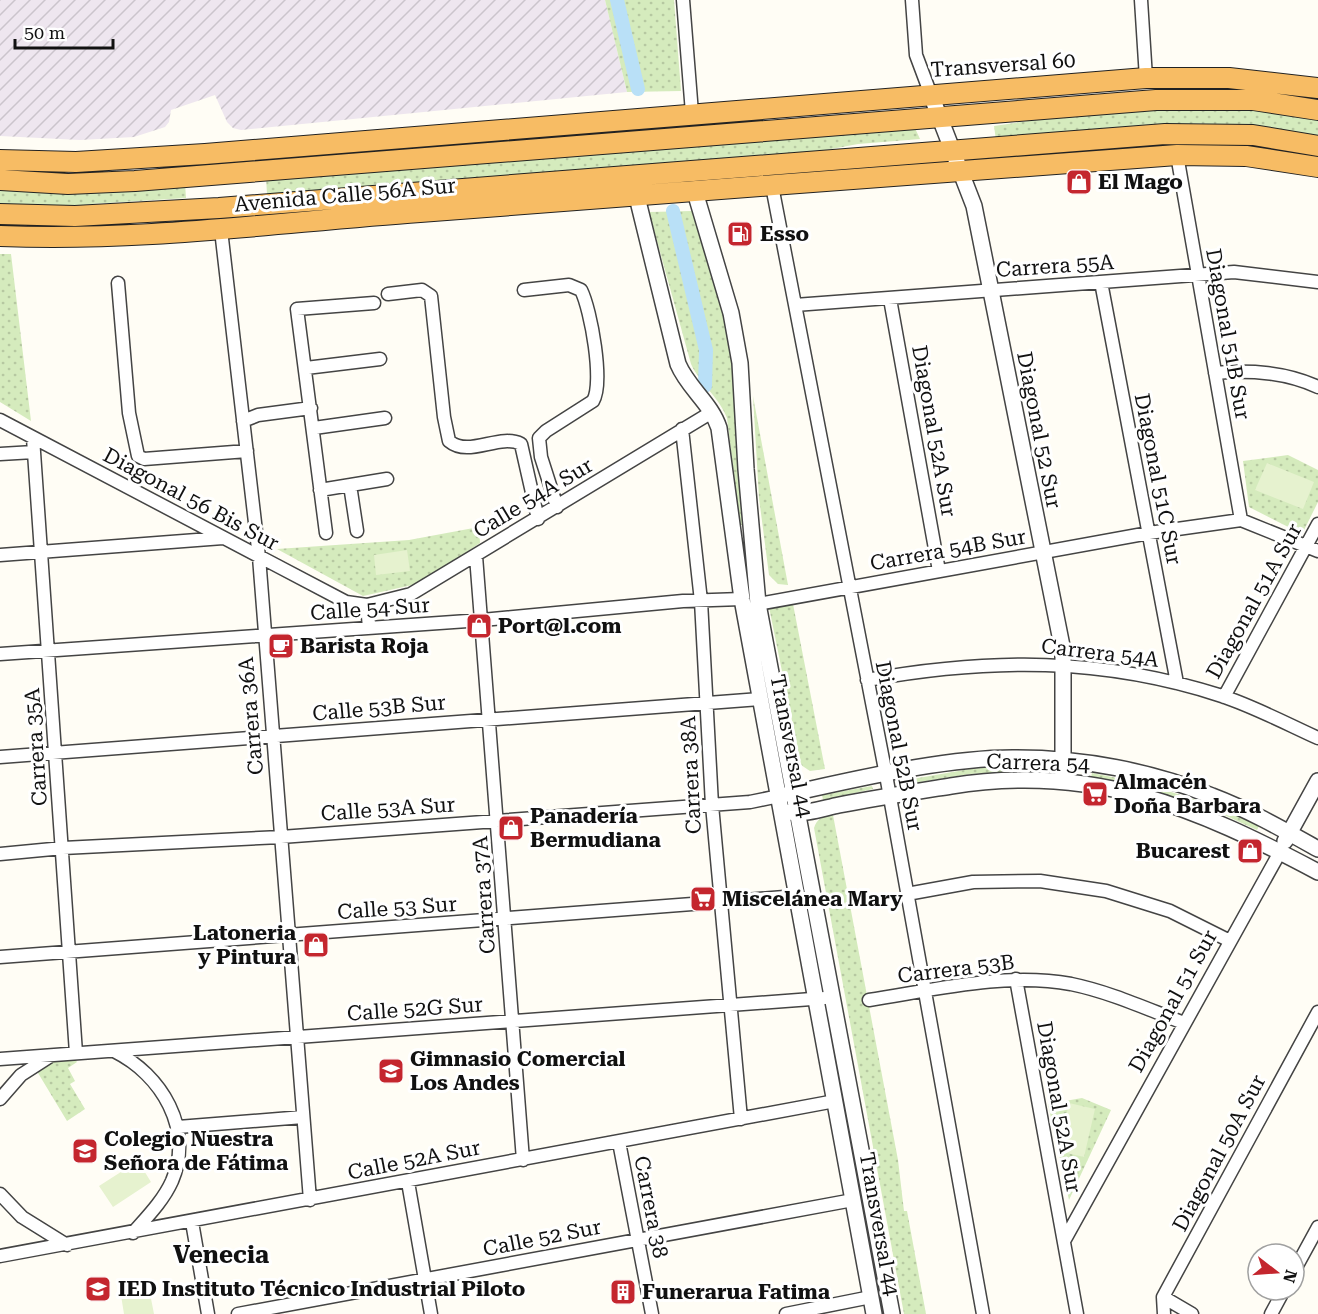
<svg xmlns="http://www.w3.org/2000/svg" width="1318" height="1314" viewBox="0 0 1318 1314" font-family="'Roboto Serif',serif">
	<defs>
		<pattern id="industrial-furrows" width="10" height="10" patternUnits="userSpaceOnUse" patternTransform="scale(1.5)"><rect width="10" height="10" fill="#eee6ef"/><path d="M-1 1l2-2M0 10L10 0M9 11l2-2" fill="none" stroke="#cbc4cc"/></pattern>
		<pattern id="grass-dots" width="8" height="8" patternUnits="userSpaceOnUse" patternTransform="scale(1.5)"><rect width="8" height="8" fill="#d5ebbd"/><path d="M2 2h.1M6 6h.1" fill="none" stroke="#b6c8a1" stroke-width="1.8" stroke-linecap="round"/></pattern>
	</defs>
	<rect width="100%" height="100%" fill="#fffdf5"/>
	<!-- industrial -->
	<path fill="url(#industrial-furrows)" d="M0 0H605L627 92 241 130 233 128 227 122 215 95 171 110 169 122 165 127 134 137 80 140 0 136Z"/>
	<!-- grass -->
	<path fill="url(#grass-dots)" d="M605 0H674L681 91 627 92Z
		M1242 106 1318 117V137C1295 134 1272 128 1250 126 1166 118 1079 133 996 140L994 126 1089 112Z
		M914 126 920 139 858 144 810 153 267 194 266 177Z
		M185 183 186 198 91 204 64 210 0 207V188Z
		M692 211 725 317 732 354 744 525H740L727 418C719 397 700 384 691 364L649 212Z
		M0 254H11L31 421 0 402Z
		M753 396 788 585 778 584 769 575 759 498Z
		M1288 455 1318 470V502L1302 534 1249 507 1243 461Z
		M479 527 480 543 421 583 363 596 277 549 409 540Z
		M793 604 825 769 810 771 801 765 769 607Z
		M1005 766H1041L1042 770 970 774 901 785V781L970 769Z
		M1092 773C1153 785 1203 799 1259 826L1257 830 1198 803 1091 777Z
		M872 786 873 789 823 800 822 795Z
		M833 815 898 1160 904 1211H907L926 1314H904L814 828C817 818 823 817 833 815Z
		M54 1059H75L77 1062 68 1068 75 1081 70 1084 85 1109 67 1121 35 1068Z
		M1082 1098 1111 1110 1069 1200 1048 1104Z"/>
	<!-- pitch -->
	<path fill="#e6f2cf" d="M1267 463 1314 482 1303 509 1255 490Z
		M407 550 410 571 376 575 374 555Z
		M1069 1103 1095 1109 1084 1157 1058 1151Z
		M138 1161 151 1182 113 1207 99 1186Z
		M147 1278 154 1314H124L119 1283Z"/>
	<g fill="none" stroke-linecap="round" stroke-linejoin="round">
		<!-- canal -->
		<path stroke="#b9e0f7" stroke-width="14" d="M617 0 638 89
			M673 211 706 350 705 386"/>
		<!-- minor casing -->
		<g stroke="#444" stroke-width="15">
			<path id="minor" d="M683 0 692 113
				M912 0 916 55 931 95
				M1141 0 1146 78
				M1177 155 1241 520
				M772 186 886 775 983 1314
				M221 230 259 557 310 1200
				M1101 282 1177 683
				M118 283 129 413 138 456 144 459 247 451
				M524 290 569 285 581 290C591 310 604 383 593 401L546 431 539 438 541 457 557 507
				M388 294 422 290 431 296 444 417 449 441C469 458 499 433 521 444L538 519
				M890 299 939 571
				M795 305 1234 272 1318 282
				M306 368 380 359
				M1215 373C1251 370 1285 372 1318 387
				M0 420 346 602 367 605 411 594 712 412
				M243 421 258 415 311 408
				M314 428 385 418
				M682 429 701 601 712 805 741 1119
				M33 438 76 1053
				M0 454 34 452
				M350 485 357 531
				M320 490 387 479
				M326 533 297 309 374 303
				M0 555 223 538
				M476 556 523 1160
				M758 604 1149 533 1241 520 1318 551
				M367 605 369 628
				M0 654 482 620 683 601 742 599
				M867 680C990 658 1102 657 1222 696 1255 707 1287 724 1318 738
				M1224 697 1318 524
				M0 757 760 699
				M0 854 63 848 281 837 750 802 779 796
				M907 894 973 882 1040 881 1106 891 1170 911 1230 941
				M0 957 797 896
				M1016 979 1077 1314
				M869 1000C934 990 1005 972 1071 984 1110 992 1147 1009 1184 1023
				M114 1051C162 1075 194 1129 172 1181 163 1201 147 1217 133 1233
				M0 1059 825 998
				M0 1099 21 1075 49 1057
				M178 1127 303 1117
				M619 1142 652 1314
				M408 1182 431 1314
				M0 1194 22 1217 67 1245
				M192 1222 208 1314
				M1064 1241 1280 852
				M0 1256 835 1101
				M1294 1271 1318 1227
				M1163 1297 1192 1314
				M238 1314 853 1200
				M786 1314 871 1297
				M1164 1314 1163 1297 1318 1012
				M1271 1314 1284 1290"/>
		</g>
		<!-- tertiary casing -->
		<g stroke="#444" stroke-width="18">
			<path id="tertiary" d="M931 95 974 206 1063 651V781
				M695 192 731 313 740 363 746 469 758 604 892 1314
				M637 197 678 364C688 388 711 403 719 428L742 599 874 1314
				M788 794C857 779 947 757 1017 758 1081 758 1152 771 1212 796 1249 810 1284 830 1318 849
				M790 812C805 815 824 808 839 805 876 798 914 792 951 786 1093 763 1196 807 1318 872
				M1285 841 1318 781"/>
		</g>
		<!-- trunk casing -->
		<g stroke="#222" stroke-width="22">
			<path id="trunk" d="M0 160 76 162 205 154 1146 78H1229L1318 88
				M0 180 68 184 135 181 1156 100H1253L1318 110
				M0 214 75 216 219 208 1165 134 1253 135 1318 146
				M0 236C141 242 280 222 420 212 672 193 925 173 1177 155L1246 156 1318 167"/>
		</g>
		<!-- minor -->
		<use href="#minor" stroke="#fff" stroke-width="12"/>
		<!-- tertiary -->
		<use href="#tertiary" stroke="#fff" stroke-width="15"/>
		<!-- trunk -->
		<use href="#trunk" stroke="#f7bc64" stroke-width="20"/>
	</g>
	<!-- icons -->
	<defs>
		<g id="shop-square" transform="scale(1.35)"><rect x="-9" y="-9" width="18" height="18" rx="4" fill="#c4262e" stroke="#fff"/><path d="M-5-2.5h2.3a2.7 3.5 0 0 1 5.4 0H5L5.5 6h-11ZM-1.5-2.5h3a1.5 2.3 0 0 0-3 0Z" fill="#fff"/></g>
		<g id="fuel-square" transform="scale(1.35)"><rect x="-9" y="-9" width="18" height="18" rx="4" fill="#c4262e" stroke="#fff"/><path d="M-5.5-6h7V0h2V4h1.3V-2.5L3-4.5l.8-.8L6-3V5H2.5V1h-1V6h-7ZM-4.2-4.7v3.2H.2V-4.7Z" fill="#fff"/></g>
		<g id="cafe-square" transform="scale(1.35)"><rect x="-9" y="-9" width="18" height="18" rx="4" fill="#c4262e" stroke="#fff"/><path d="M-5.5-4.5H6V0H3Q3 3.5 0 3.5H-2.5Q-5.5 3.5-5.5 0ZM3-3.2v2h1.7v-2ZM-6 4.5H4V6H-6Z" fill="#fff"/></g>
		<g id="supermarket-square" transform="scale(1.35)"><rect x="-9" y="-9" width="18" height="18" rx="4" fill="#c4262e" stroke="#fff"/><path d="M-6-5.5h2.5l.6 2H6L4.5 2H-2.5L-4.4-4H-6ZM-1.5 3.2a1.3 1.3 0 1 0 .1 0ZM3 3.2a1.3 1.3 0 1 0 .1 0Z" fill="#fff"/></g>
		<g id="school-square" transform="scale(1.35)"><rect x="-9" y="-9" width="18" height="18" rx="4" fill="#c4262e" stroke="#fff"/><path d="M0-5L7-2L0 1L-7-2ZM-4 1L0 2.5L4 1V4Q0 6-4 4Z" fill="#fff"/></g>
		<g id="building-square" transform="scale(1.35)"><rect x="-9" y="-9" width="18" height="18" rx="4" fill="#c4262e" stroke="#fff"/><path d="M-4-6H4V6H1V3H-1V6H-4ZM-2.5-4.3h1.7v1.8h-1.7ZM.8-4.3h1.7v1.8H.8ZM-2.5-1h1.7V.8h-1.7ZM.8-1h1.7V.8H.8Z" fill="#fff"/></g>
	</defs>
	<g fill-rule="evenodd">
		<use href="#shop-square" x="1079" y="182"/>
		<use href="#fuel-square" x="740" y="234"/>
		<use href="#shop-square" x="479" y="626"/>
		<use href="#cafe-square" x="281" y="646"/>
		<use href="#supermarket-square" x="1095" y="794"/>
		<use href="#shop-square" x="511" y="828"/>
		<use href="#shop-square" x="1250" y="851"/>
		<use href="#supermarket-square" x="703" y="899"/>
		<use href="#shop-square" x="316" y="945"/>
		<use href="#school-square" x="391" y="1071"/>
		<use href="#school-square" x="85" y="1151"/>
		<use href="#school-square" x="98" y="1289"/>
		<use href="#building-square" x="623" y="1292"/>
	</g>
	<g text-anchor="middle" dominant-baseline="central" stroke-width="6" stroke-linejoin="round" paint-order="stroke">
		<!-- street labels -->
		<g font-size="21" fill="#111" stroke="#fff">
			<text transform="translate(1003 65) rotate(-4)">Transversal 60</text>
			<text transform="translate(345 195) rotate(-5)">Avenida Calle 56A Sur</text>
			<text transform="translate(1055 266) rotate(-4)">Carrera 55A</text>
			<text transform="translate(1228 334) rotate(80)">Diagonal 51B Sur</text>
			<text transform="translate(1039 430) rotate(79)">Diagonal 52 Sur</text>
			<text transform="translate(934 431) rotate(80)">Diagonal 52A Sur</text>
			<text transform="translate(1158 479) rotate(79)">Diagonal 51C Sur</text>
			<text transform="translate(533 498) rotate(-31)">Calle 54A Sur</text>
			<text transform="translate(191 499) rotate(28)">Diagonal 56 Bis Sur</text>
			<text transform="translate(948 550) rotate(-10)">Carrera 54B Sur</text>
			<text transform="translate(1254 601) rotate(-61)">Diagonal 51A Sur</text>
			<text transform="translate(370 609) rotate(-4)">Calle 54 Sur</text>
			<text transform="translate(1100 653) rotate(7)">Carrera 54A</text>
			<text transform="translate(379 708) rotate(-5)">Calle 53B Sur</text>
			<text transform="translate(251 716) rotate(-95)">Carrera 36A</text>
			<text transform="translate(791 746) rotate(79)">Transversal 44</text>
			<text transform="translate(899 746) rotate(79)">Diagonal 52B Sur</text>
			<text transform="translate(36 747) rotate(-94)">Carrera 35A</text>
			<text transform="translate(1038 763) rotate(2)">Carrera 54</text>
			<text transform="translate(691 775) rotate(-93)">Carrera 38A</text>
			<text transform="translate(388 809) rotate(-4)">Calle 53A Sur</text>
			<text transform="translate(484 895) rotate(-94)">Carrera 37A</text>
			<text transform="translate(397 908) rotate(-4)">Calle 53 Sur</text>
			<text transform="translate(956 969) rotate(-7)">Carrera 53B</text>
			<text transform="translate(1173 1001) rotate(-61)">Diagonal 51 Sur</text>
			<text transform="translate(415 1009) rotate(-4)">Calle 52G Sur</text>
			<text transform="translate(1059 1107) rotate(80)">Diagonal 52A Sur</text>
			<text transform="translate(1219 1153) rotate(-62)">Diagonal 50A Sur</text>
			<text transform="translate(414 1160) rotate(-11)">Calle 52A Sur</text>
			<text transform="translate(651 1207) rotate(79)">Carrera 38</text>
			<text transform="translate(879 1224) rotate(80)">Transversal 44</text>
			<text transform="translate(542 1238) rotate(-11)">Calle 52 Sur</text>
		</g>
		<!-- poi labels -->
		<g font-size="21" font-weight="bold" fill="#111" stroke="#fff" text-anchor="start">
			<text x="1098" y="182">El Mago</text>
			<text x="760" y="234">Esso</text>
			<text x="498" y="626">Port@l.com</text>
			<text x="300" y="646">Barista Roja</text>
			<text x="1114" y="782">Almacén<tspan x="1114" dy="24">Doña Barbara</tspan></text>
			<text x="530" y="816">Panadería<tspan x="530" dy="24">Bermudiana</tspan></text>
			<text x="1230" y="851" text-anchor="end">Bucarest</text>
			<text x="722" y="899">Miscelánea Mary</text>
			<text x="296" y="933" text-anchor="end">Latoneria<tspan x="296" dy="24">y Pintura</tspan></text>
			<text x="410" y="1059">Gimnasio Comercial<tspan x="410" dy="24">Los Andes</tspan></text>
			<text x="104" y="1139">Colegio Nuestra<tspan x="104" dy="24">Señora de Fátima</tspan></text>
			<text x="118" y="1289">IED Instituto Técnico Industrial Piloto</text>
			<text x="642" y="1292">Funerarua Fatima</text>
		</g>
		<!-- quarter labels -->
		<g font-size="24" font-weight="bold" fill="#111" stroke="#fff">
			<text x="221" y="1255">Venecia</text>
		</g>
	</g>
	<!-- north arrow -->
	<g transform="translate(1276 1272) rotate(107)"><circle r="28" fill="#ffffff" stroke="#a0a0a0" stroke-width="1.5"/>
	<path d="M0-4.5L10 22L0 15L-10 22Z" fill="#c4262e"/>
	<text y="-9" font-size="16" font-weight="bold" text-anchor="middle" fill="#111111">N</text>
	</g>
	<!-- scale -->
	<path d="M15 39v9h98v-9" fill="none" stroke="#111111" stroke-width="3"/>
	<text x="24" y="39" font-size="18" fill="#111111" stroke="#ffffff" stroke-width="4.5" paint-order="stroke">50 m</text>
</svg>
